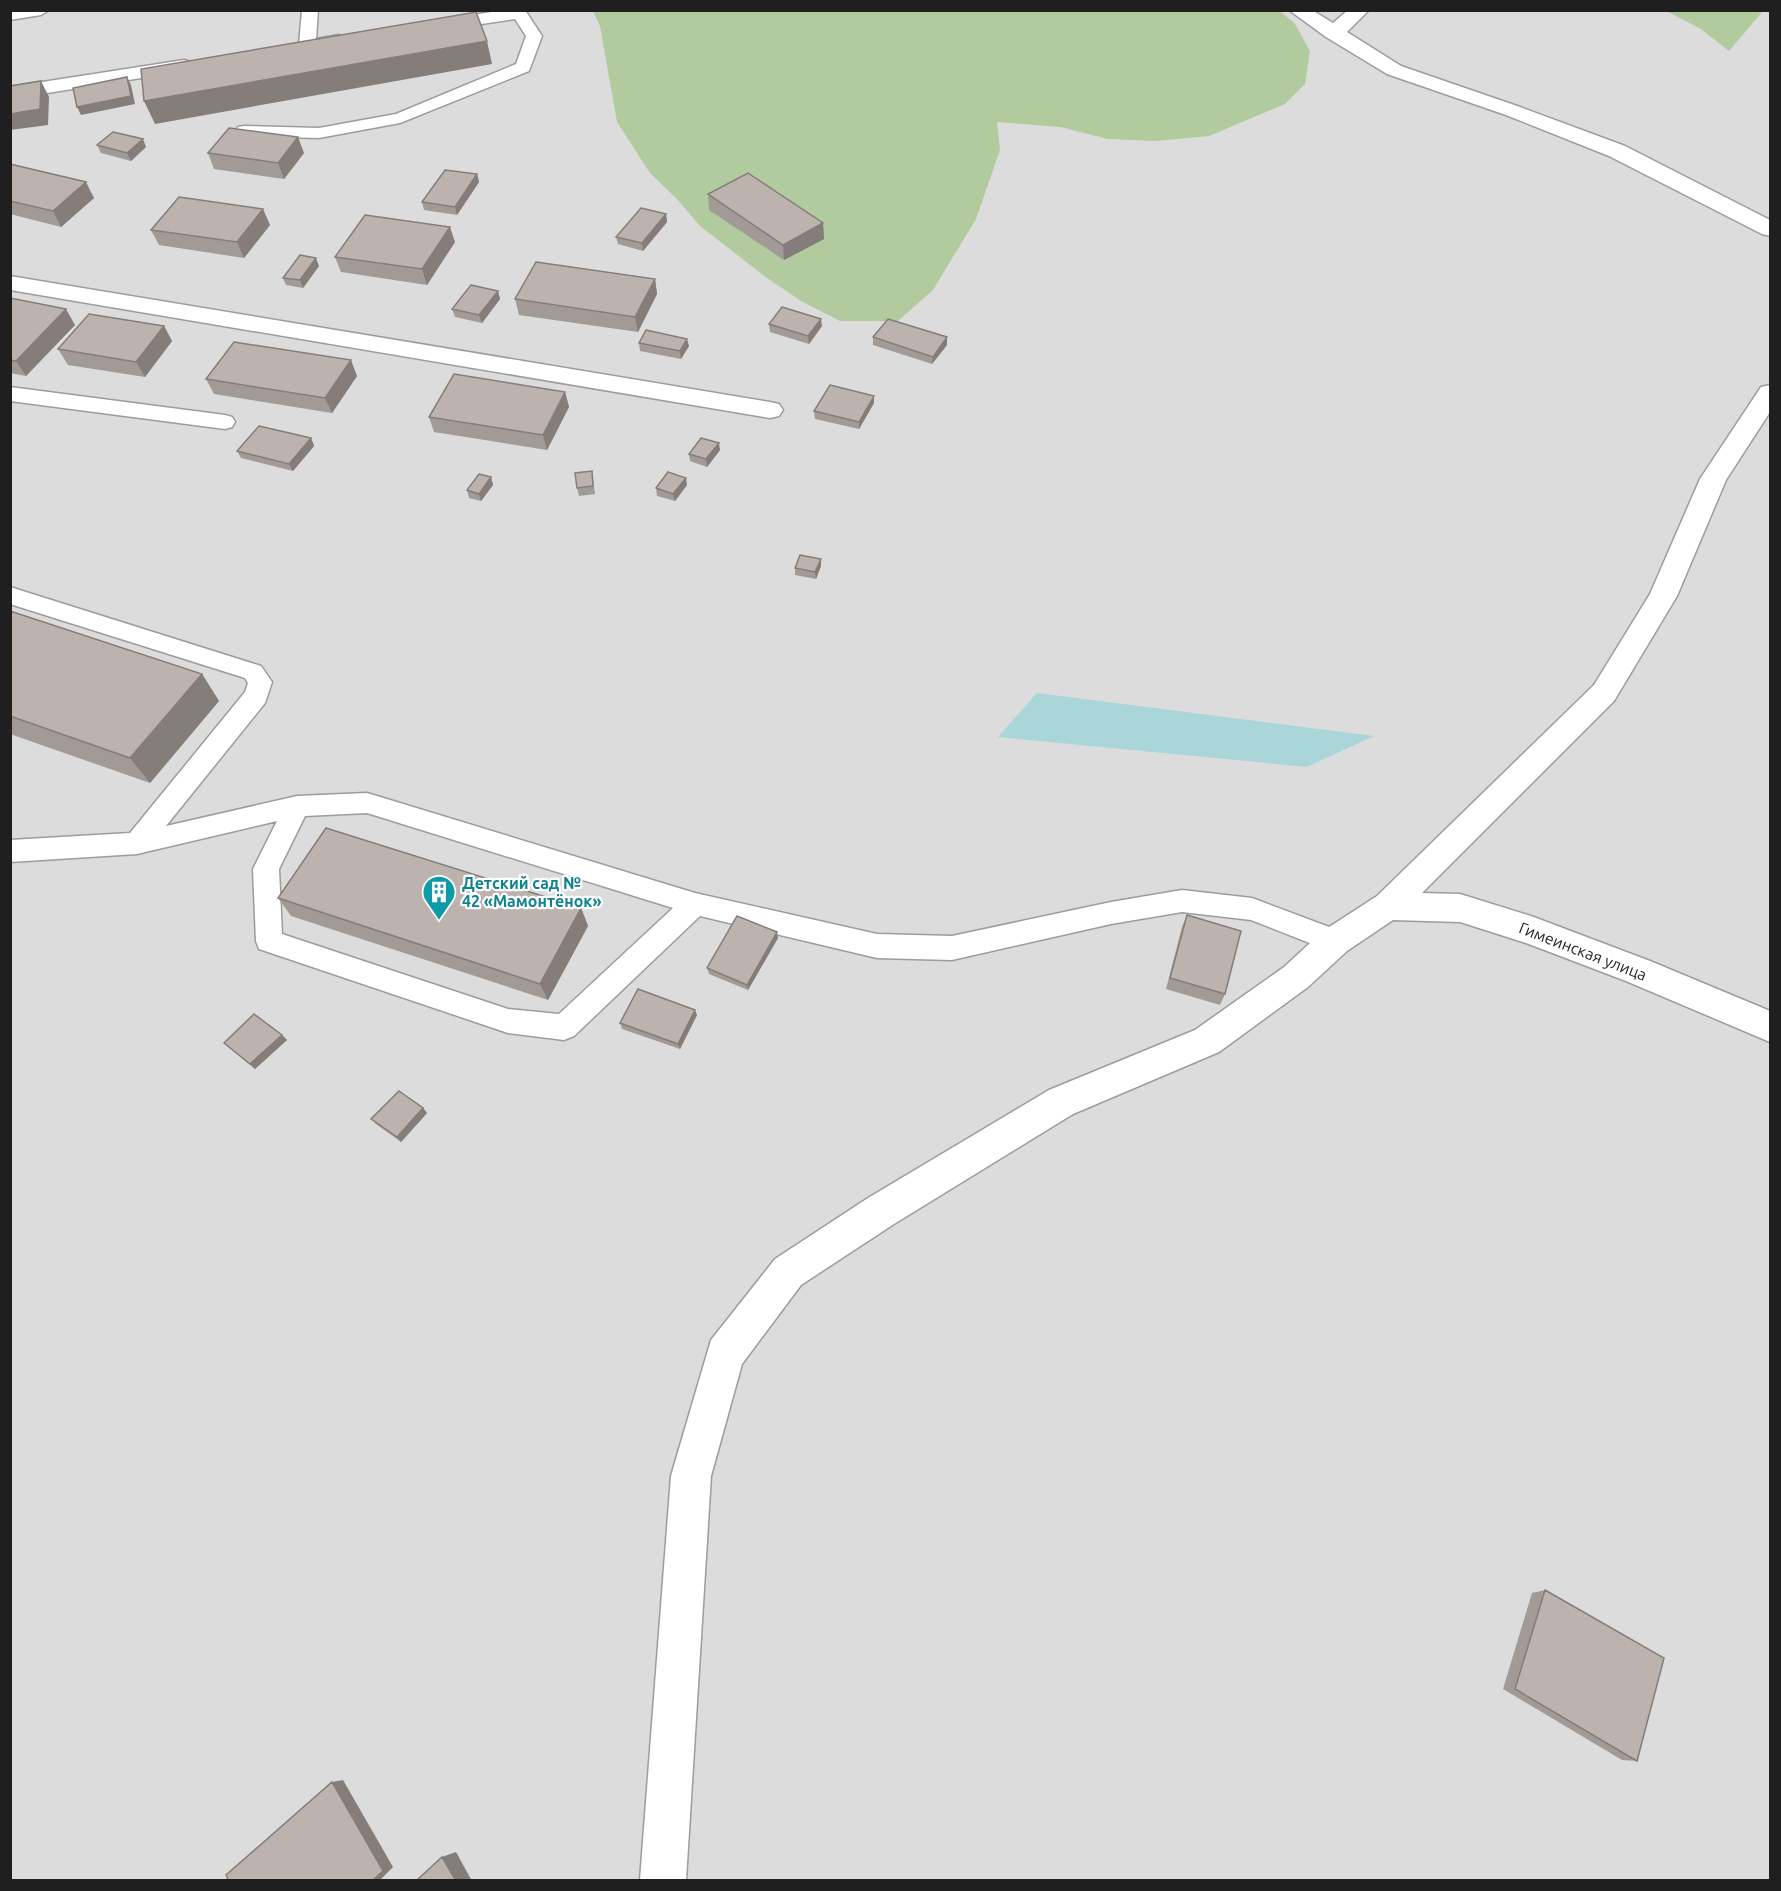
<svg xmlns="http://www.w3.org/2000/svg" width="1781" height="1891" viewBox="0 0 1781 1891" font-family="Ubuntu,sans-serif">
	<rect width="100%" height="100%" fill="#efeae6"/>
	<!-- residential -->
	<path fill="#dddcdc" d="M11 11H1770V1880H11Z"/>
	<!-- forest -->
	<path fill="#b2cb9e" d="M593 11H1280L1295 24 1310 51 1305 84 1285 104 1209 136 1156 141 1108 139 1060 127 997 122 1000 150 976 219 933 290 898 321H840L801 301 767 278 700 226 677 199 650 173 617 122 600 26Z
		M1666 11H1763L1729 51 1701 29Z"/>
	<!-- water -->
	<path fill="#aad5d9" d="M1037 693 1374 736 1307 767 998 737Z"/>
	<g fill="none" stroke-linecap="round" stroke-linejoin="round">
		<!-- service casing -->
		<g stroke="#9c9c9c" stroke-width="3">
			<path id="service" d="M10 10H49L41 15 10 20Z
				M302 10H318L316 39 339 35 347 40 345 43 307 50 301 48 299 45Z
				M504 10H525L542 36 529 71 400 123 319 138 244 136 238 135 235 131 238 127 244 126 319 128 396 114 516 64 526 36 515 19 442 30 434 25 442 20Z
				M10 387 225 415 232 417 235 422 232 427 225 429 10 401Z
				M10 587 261 666 272 682 265 703 166 826 297 796 367 793 695 893 877 934 952 936 1111 902 1182 890 1252 898 1345 933 1348 941 1345 949 1335 953 1251 920 1182 912 1111 924 952 960 877 958 700 916 574 1036 564 1040 508 1033 259 949 256 941 253 869 277 821 137 854 10 862V840L130 833 245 692 248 683 245 678 10 604ZM367 813 673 908 559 1014 508 1009 282 934 279 869 305 816Z"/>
		</g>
		<!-- minor casing -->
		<g stroke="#9c9c9c" stroke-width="3">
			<path id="minor" d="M1289 10H1312L1333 23 1348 10H1369L1347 32 1401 66 1520 107 1625 146 1770 220V236L1762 234 1609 156 1506 115 1387 74 1326 37Z
				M184 60 191 62 194 66 191 70 10 99V87Z
				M10 276 770 402 779 404 783 410 779 416 770 418 10 290Z
				M1770 385V412L1726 480 1677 596 1614 701 1422 893 1460 894 1531 916 1650 961 1770 1011V1042L1626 981 1526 943 1460 922 1393 920 1347 951 1308 987 1219 1052 1073 1114 894 1224 801 1285 742 1364 711 1476 686 1880H640L671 1476 711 1340 775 1259 868 1198 1049 1090 1195 1030 1284 967 1323 931 1377 896 1594 685 1650 594 1700 479 1761 387Z"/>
		</g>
		<!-- service -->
		<use href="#service" fill="#fff" fill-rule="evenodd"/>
		<!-- minor -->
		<use href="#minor" fill="#fff" fill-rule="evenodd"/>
	</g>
	<!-- wall -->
	<path fill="#a29a96" d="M97 145 146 147 131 161 101 153Z
		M208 153H304L284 179 214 169Z
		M10 164 94 198 61 227 10 214Z
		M477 174 479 182 457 215 424 210 422 202Z
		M708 194 823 223 824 239 784 260 709 210Z
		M666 214 667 222 643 251 618 244 616 237Z
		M270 225 244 258 159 245 151 230Z
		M455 242 427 285 341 272 335 257Z
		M319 266 303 288 286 285 283 278Z
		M655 279 657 294 638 332 519 315 515 299Z
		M498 291 500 299 482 323 455 317 452 309Z
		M10 298 75 325 26 376 10 373Z
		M769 324 822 326 809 344 770 332Z
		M164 326 172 341 145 377 68 365 58 349Z
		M873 337 947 345 932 364 873 345Z
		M639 343 689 346 681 359 640 351Z
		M357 376 332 413 214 394 206 379Z
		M565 392 569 407 547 450 434 432 429 417Z
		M874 396V403L859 429 815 419 814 411Z
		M311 438 314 446 293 471 241 458 237 451Z
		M720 450 707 467 690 461 689 454Z
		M592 471 595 494 579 496 577 488Z
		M491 477 493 485 481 501 469 498 467 490Z
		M687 485 675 501 657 496 656 488Z
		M821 559V566L816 579 795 575V568Z
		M10 611 202 674 219 701 150 783 10 734Z
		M278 898 581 908 588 926 548 1000 291 916Z
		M1187 915 1225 994 1220 1005 1166 989 1182 927Z
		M778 938 748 990 709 974 707 968Z
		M697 1015 680 1049 622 1029 620 1023Z
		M282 1035 287 1040 255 1069 224 1043Z
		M423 1108 427 1113 401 1142 376 1124 371 1119Z
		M1545 1590 1637 1761 1622 1760 1503 1689 1532 1593Z"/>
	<!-- shaded-wall -->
	<path fill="#847d7a" d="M487 41 492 64 155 124 144 101Z
		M127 77 131 85 135 104 81 115 77 107Z
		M41 81 49 97 48 125 10 130V114Z
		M298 137 304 153 284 179 278 163Z
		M143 139 146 147 131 161 127 153Z
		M477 174 479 182 457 215 455 207Z
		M86 182 94 198 61 227 53 211Z
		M263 209 270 225 244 258 237 242Z
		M666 214 667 222 643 251 642 243Z
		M823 223 824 239 784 260 783 245Z
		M450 227 455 242 427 285 422 269Z
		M316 258 319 266 303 288 300 280Z
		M655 279 657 294 638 332 635 317Z
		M498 291 500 299 482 323 479 315Z
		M66 309 75 325 26 376 16 361Z
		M821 319 822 326 809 344 808 336Z
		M164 326 172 341 145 377 136 362Z
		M947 337V345L932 364 933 357Z
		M687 339 689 346 681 359 680 351Z
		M351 360 357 376 332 413 325 398Z
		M565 392 569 407 547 450 543 435Z
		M874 396V403L859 429V422Z
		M311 438 314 446 293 471 289 464Z
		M719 443 720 450 707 467 706 459Z
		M491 477 493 485 481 501 479 494Z
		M686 478 687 485 675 501 673 494Z
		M821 559V566L816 579 815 572Z
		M202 674 219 701 150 783 130 758Z
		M581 908 588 926 548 1000 540 984Z
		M777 932 778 938 748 990 747 985Z
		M695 1010 697 1015 680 1049 678 1044Z
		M282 1035 287 1040 255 1069 250 1064Z
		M423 1108 427 1113 401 1142 397 1137Z
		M343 1780 393 1867 379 1881H372L332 1782Z
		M456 1852 472 1881H456L442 1857Z"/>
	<!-- building -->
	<path fill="#bcb3af" stroke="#847d7a" stroke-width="1.5" d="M476 12 487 41 144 101 141 69Z
		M127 77 131 96 77 107 73 88Z
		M41 81 40 109 10 114V86Z
		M229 128 298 137 278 163 208 153Z
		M113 132 143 139 127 153 97 145Z
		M10 164 86 182 53 211 10 201Z
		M445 170 477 174 455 207 422 202Z
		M748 173 823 223 783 245 708 194Z
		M179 197 263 209 237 242 151 230Z
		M641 208 666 214 642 243 616 237Z
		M365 215 450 227 422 269 335 257Z
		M300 255 316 258 300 280 283 278Z
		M536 262 655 279 635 317 515 299Z
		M471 285 498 291 479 315 452 309Z
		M10 298 66 309 16 361 10 360Z
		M782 307 821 319 808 336 769 324Z
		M89 314 164 326 136 362 58 349Z
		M888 319 947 337 933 357 873 337Z
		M646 330 687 339 680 351 639 343Z
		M234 342 351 360 325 398 206 379Z
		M454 374 565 392 543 435 429 417Z
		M830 385 874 396 859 422 814 411Z
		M259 426 311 438 289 464 237 451Z
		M701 438 719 443 706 459 689 454Z
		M592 471 593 486 577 488 575 473Z
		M668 472 686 478 673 494 656 488Z
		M479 474 491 477 479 494 467 490Z
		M800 555 821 559 815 572 795 568Z
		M10 611 202 674 130 758 10 716Z
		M326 828 581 908 540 984 278 898Z
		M1187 915 1241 931 1225 994 1170 978Z
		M737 916 777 932 747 985 707 968Z
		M638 989 695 1010 678 1044 620 1023Z
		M254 1014 282 1035 250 1064 224 1043Z
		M399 1091 423 1108 397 1137 371 1119Z
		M1545 1590 1664 1658 1637 1761 1515 1689Z
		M332 1782 383 1871 372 1881H229L226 1875Z
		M442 1857 456 1881H416Z"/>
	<!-- icons -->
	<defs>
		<g id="building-pin" transform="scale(1.725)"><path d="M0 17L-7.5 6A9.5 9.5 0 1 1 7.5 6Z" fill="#0f9aa8" stroke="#fff"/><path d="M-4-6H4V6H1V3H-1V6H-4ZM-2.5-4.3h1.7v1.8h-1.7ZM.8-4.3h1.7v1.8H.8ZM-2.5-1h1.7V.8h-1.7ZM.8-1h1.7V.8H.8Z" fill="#fff"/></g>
	</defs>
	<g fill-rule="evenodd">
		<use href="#building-pin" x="439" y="892"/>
	</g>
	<g text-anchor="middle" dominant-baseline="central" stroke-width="4.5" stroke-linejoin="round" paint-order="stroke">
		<!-- culture labels -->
		<g font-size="16" font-weight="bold" fill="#0d838f" stroke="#fff" text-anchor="start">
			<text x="462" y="883">Детский сад №<tspan x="462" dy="18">42 «Мамонтёнок»</tspan></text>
		</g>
		<!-- street labels -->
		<g font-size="16" fill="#1f1f1f" stroke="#fff">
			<text transform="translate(1583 951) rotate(21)">Гимеинская улица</text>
		</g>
	</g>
	<!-- border -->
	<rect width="1781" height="1891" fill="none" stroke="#1f1f1f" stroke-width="24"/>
</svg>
